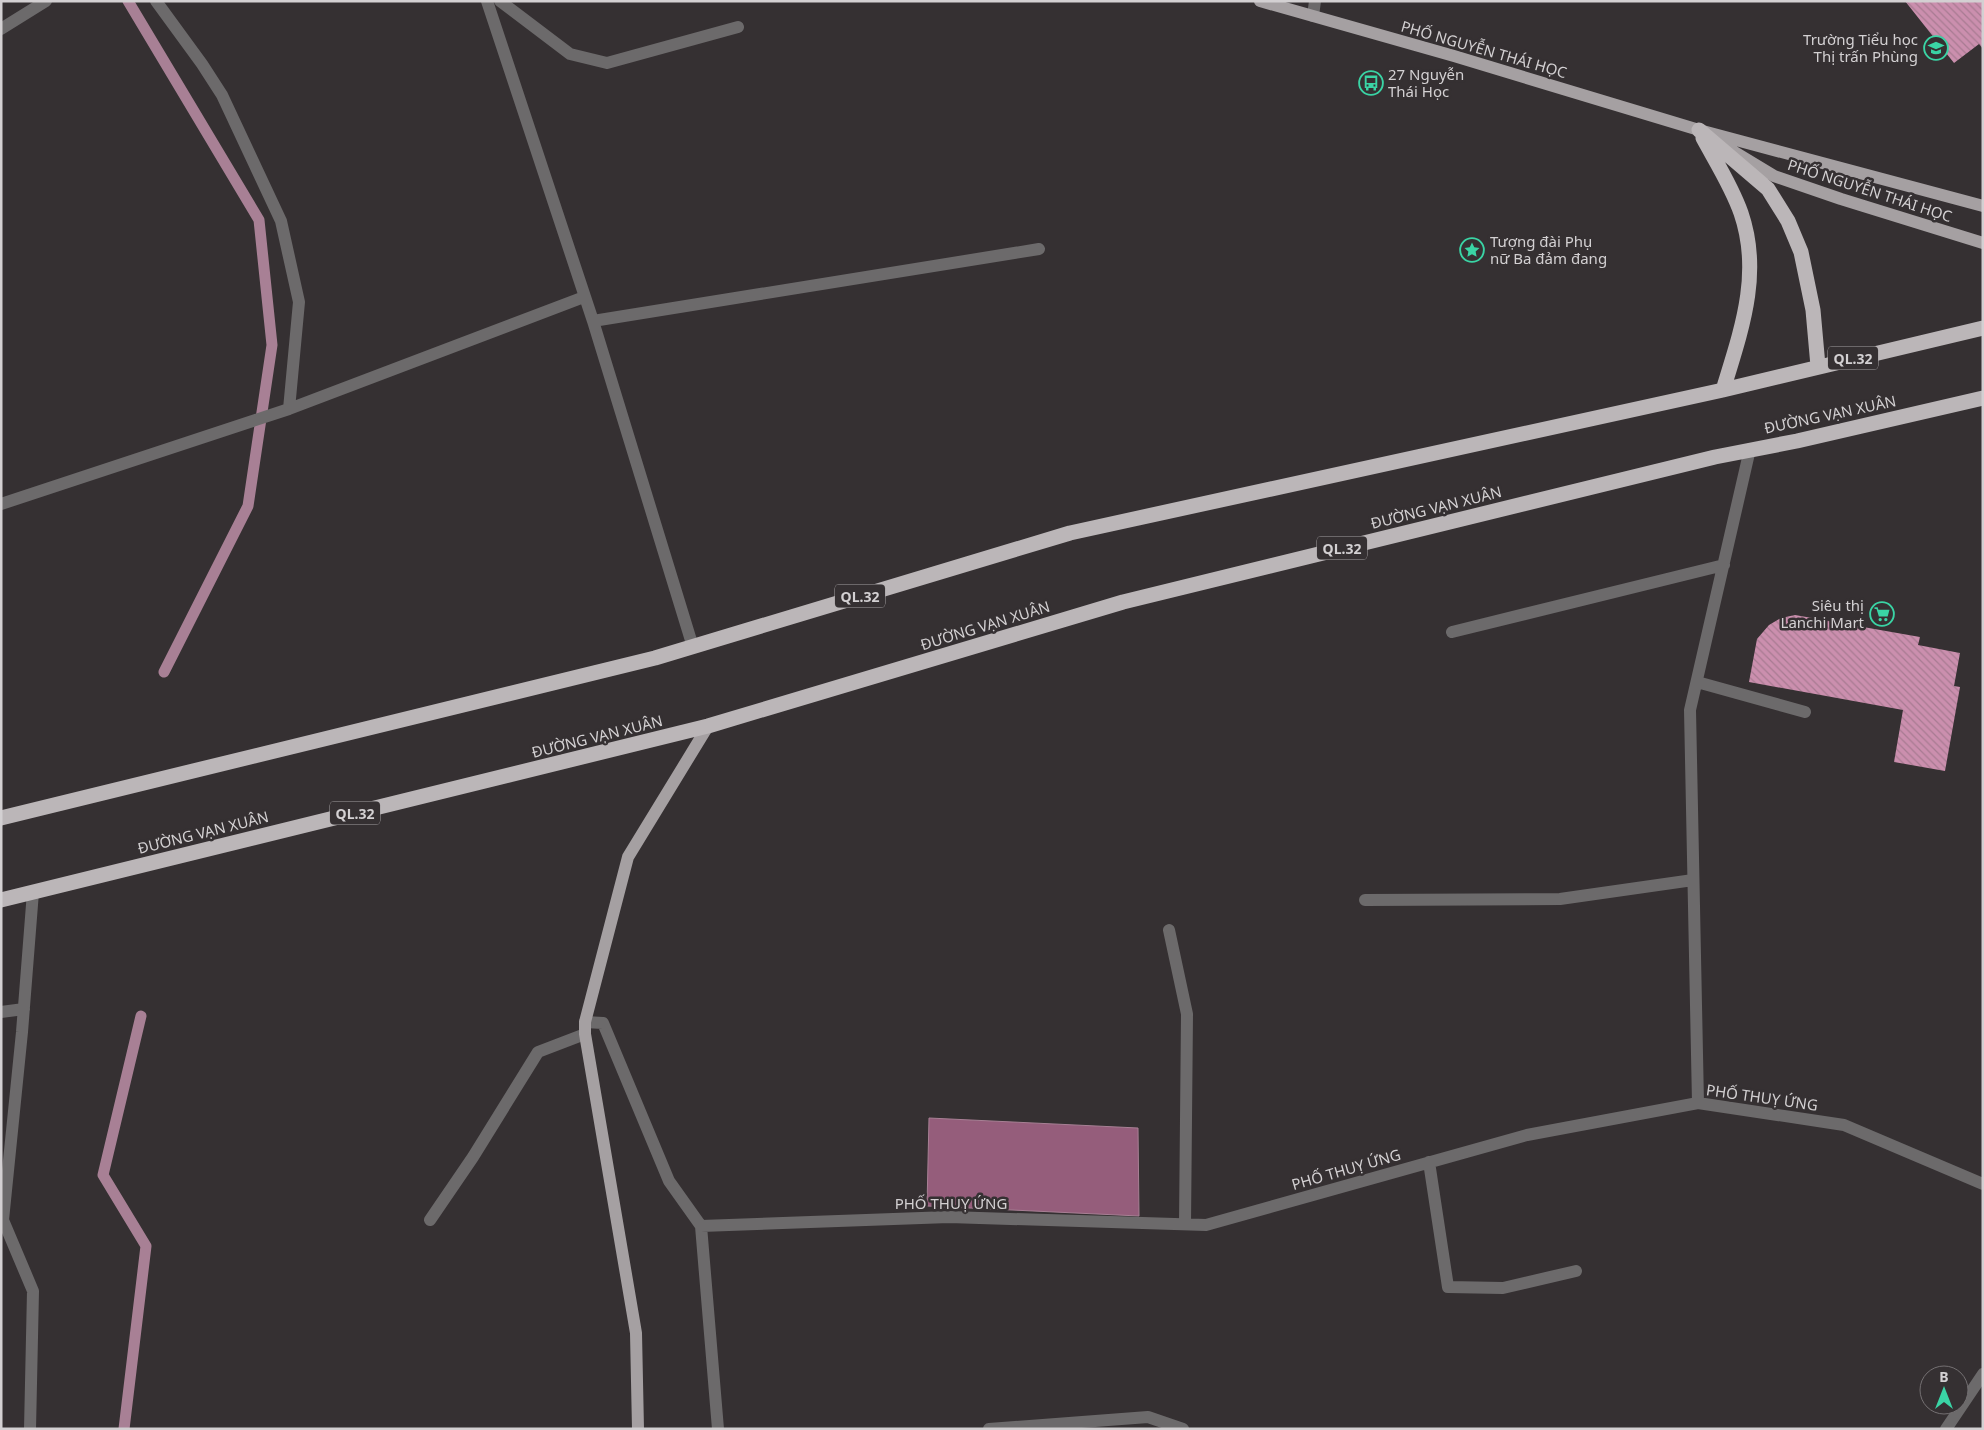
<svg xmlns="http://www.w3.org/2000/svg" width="1984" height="1430" viewBox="0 0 1984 1430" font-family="'Noto Sans',sans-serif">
	<defs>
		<pattern id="building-back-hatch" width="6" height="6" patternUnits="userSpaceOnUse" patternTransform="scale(1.25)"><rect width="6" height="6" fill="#cb8fae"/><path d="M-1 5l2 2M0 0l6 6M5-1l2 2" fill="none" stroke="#a87b92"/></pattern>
	</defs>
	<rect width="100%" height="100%" fill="#353032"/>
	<!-- water -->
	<path fill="#955d7b" stroke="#a88095" d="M929 1118 1138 1128 1139 1216 927 1206Z"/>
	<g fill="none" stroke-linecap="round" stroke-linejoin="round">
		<!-- stream -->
		<path stroke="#a88095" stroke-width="11" d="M128 1 259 220 272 345 248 506 164 672
			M124 1429 146 1246 103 1175 141 1016"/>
	</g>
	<!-- building -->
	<path fill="url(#building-back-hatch)" d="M1905 1H1981L1983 3V49L1979 44 1954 63Z
		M1795 615 1920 637 1918 645 1960 653 1954 686 1960 687 1945 771 1894 762 1903 710 1749 682 1757 639 1769 625 1781 618Z"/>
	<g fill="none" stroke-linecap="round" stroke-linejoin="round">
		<!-- minor -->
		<path stroke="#6c6a6b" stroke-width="12" d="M156 1 202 64 222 95 281 221 299 302 289 409
			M487 1 593 321 693 647
			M500 1 570 54 607 63 738 27
			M1313 16 1315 1
			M1 29 46 1
			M593 321 1039 249
			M1 504 289 409 584 297
			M1452 632 1724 565
			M1697 682 1805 712
			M1365 900 1560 899 1693 880
			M1169 930 1187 1014 1185 1224
			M1 1012 24 1009
			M585 1022 603 1023 669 1181 701 1226 718 1429
			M1698 1103 1690 710 1750 449
			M1429 1162 1448 1287 1503 1288 1576 1271
			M430 1220 473 1157 538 1052 585 1034
			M701 1226 949 1217 1206 1225 1527 1135 1698 1103 1844 1125 1983 1184
			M30 1429 33 1291 3 1220 22 1032 33 892
			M989 1429 1148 1417 1183 1429
			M1946 1429 1983 1374"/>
		<!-- major -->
		<path stroke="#a5a0a2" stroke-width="12" d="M1260 1 1454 56 1699 130 1983 206
			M1726 147 1774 176 1841 199 1983 243
			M638 1429 636 1333 585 1034V1022L628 857 708 726"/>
		<!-- highway -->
		<path stroke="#bbb6b8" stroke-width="15" d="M1699 130 1768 189 1788 221 1801 252 1813 310 1818 366
			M1703 138C1716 162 1732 187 1741 213 1762 274 1741 331 1723 390
			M1 818 655 658 1070 533 1723 390 1983 328
			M1 900 708 726 1123 602 1715 457 1797 441 1983 398"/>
	</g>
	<!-- icons -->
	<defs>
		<g id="school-ring" transform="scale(1.25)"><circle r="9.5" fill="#353032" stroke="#3ad4a5" stroke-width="1.5"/><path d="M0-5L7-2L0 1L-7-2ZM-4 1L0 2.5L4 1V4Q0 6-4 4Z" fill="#3ad4a5"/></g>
		<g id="bus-ring" transform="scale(1.25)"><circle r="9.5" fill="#353032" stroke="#3ad4a5" stroke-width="1.5"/><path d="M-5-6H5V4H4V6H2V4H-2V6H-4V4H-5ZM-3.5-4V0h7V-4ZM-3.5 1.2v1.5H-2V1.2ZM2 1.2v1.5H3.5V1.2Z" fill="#3ad4a5"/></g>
		<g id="sight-ring" transform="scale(1.25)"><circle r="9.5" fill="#353032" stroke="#3ad4a5" stroke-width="1.5"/><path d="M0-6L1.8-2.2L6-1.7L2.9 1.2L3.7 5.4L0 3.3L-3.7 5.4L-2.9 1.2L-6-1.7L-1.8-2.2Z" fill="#3ad4a5"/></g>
		<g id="supermarket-ring" transform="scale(1.25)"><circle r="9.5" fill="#353032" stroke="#3ad4a5" stroke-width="1.5"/><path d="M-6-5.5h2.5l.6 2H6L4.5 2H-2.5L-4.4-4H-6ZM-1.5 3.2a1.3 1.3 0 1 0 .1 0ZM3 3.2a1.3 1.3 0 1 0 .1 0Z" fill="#3ad4a5"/></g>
	</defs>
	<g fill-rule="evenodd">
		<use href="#school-ring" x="1936" y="48"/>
		<use href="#bus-ring" x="1371" y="83"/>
		<use href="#sight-ring" x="1472" y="250"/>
		<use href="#supermarket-ring" x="1882" y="614"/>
	</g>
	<g text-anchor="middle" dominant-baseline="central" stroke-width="5" stroke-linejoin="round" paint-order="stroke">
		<!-- shield labels -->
		<g fill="#353032" stroke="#a4a0a2" stroke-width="1">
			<rect x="1828" y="346.5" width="50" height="23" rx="4"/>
			<rect x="1317" y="536.5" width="50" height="23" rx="4"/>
			<rect x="835" y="584.5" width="50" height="23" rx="4"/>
			<rect x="330" y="801.5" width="50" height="23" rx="4"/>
		</g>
		<g font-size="14" font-weight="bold" fill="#d3d0d2">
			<text x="1853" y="358">QL.32</text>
			<text x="1342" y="548">QL.32</text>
			<text x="860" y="596">QL.32</text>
			<text x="355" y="813">QL.32</text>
		</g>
		<!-- poi labels -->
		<g font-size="15" fill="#d3d0d2" stroke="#353032" text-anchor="end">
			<text x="1918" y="39">Trường Tiểu học<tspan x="1918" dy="17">Thị trấn Phùng</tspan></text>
			<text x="1388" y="74" text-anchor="start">27 Nguyễn<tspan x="1388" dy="17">Thái Học</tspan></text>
			<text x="1490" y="241" text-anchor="start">Tượng đài Phụ<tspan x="1490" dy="17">nữ Ba đảm đang</tspan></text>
			<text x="1864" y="605">Siêu thị<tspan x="1864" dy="17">Lanchi Mart</tspan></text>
		</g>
		<!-- street labels -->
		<g font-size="15" fill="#d3d0d2" stroke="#353032">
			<text transform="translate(1484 49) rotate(16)">PHỐ NGUYỄN THÁI HỌC</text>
			<text transform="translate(1870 190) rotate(18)">PHỐ NGUYỄN THÁI HỌC</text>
			<text transform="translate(1830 414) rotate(-12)">ĐƯỜNG VẠN XUÂN</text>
			<text transform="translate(1436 507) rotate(-14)">ĐƯỜNG VẠN XUÂN</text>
			<text transform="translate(985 625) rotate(-17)">ĐƯỜNG VẠN XUÂN</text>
			<text transform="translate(597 736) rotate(-14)">ĐƯỜNG VẠN XUÂN</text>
			<text transform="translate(203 832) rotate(-14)">ĐƯỜNG VẠN XUÂN</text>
			<text transform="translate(1762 1097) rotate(8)">PHỐ THUỴ ỨNG</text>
			<text transform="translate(1346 1169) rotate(-16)">PHỐ THUỴ ỨNG</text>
			<text x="951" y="1203">PHỐ THUỴ ỨNG</text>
		</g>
	</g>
	<!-- border -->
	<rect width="1984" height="1430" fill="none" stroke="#d3d0d2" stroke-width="5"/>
	<!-- north arrow -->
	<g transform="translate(1944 1390)"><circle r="24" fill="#353032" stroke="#747072"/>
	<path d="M0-4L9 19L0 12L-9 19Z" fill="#3ad4a5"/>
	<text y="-8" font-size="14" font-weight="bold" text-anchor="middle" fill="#d3d0d2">B</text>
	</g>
</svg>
